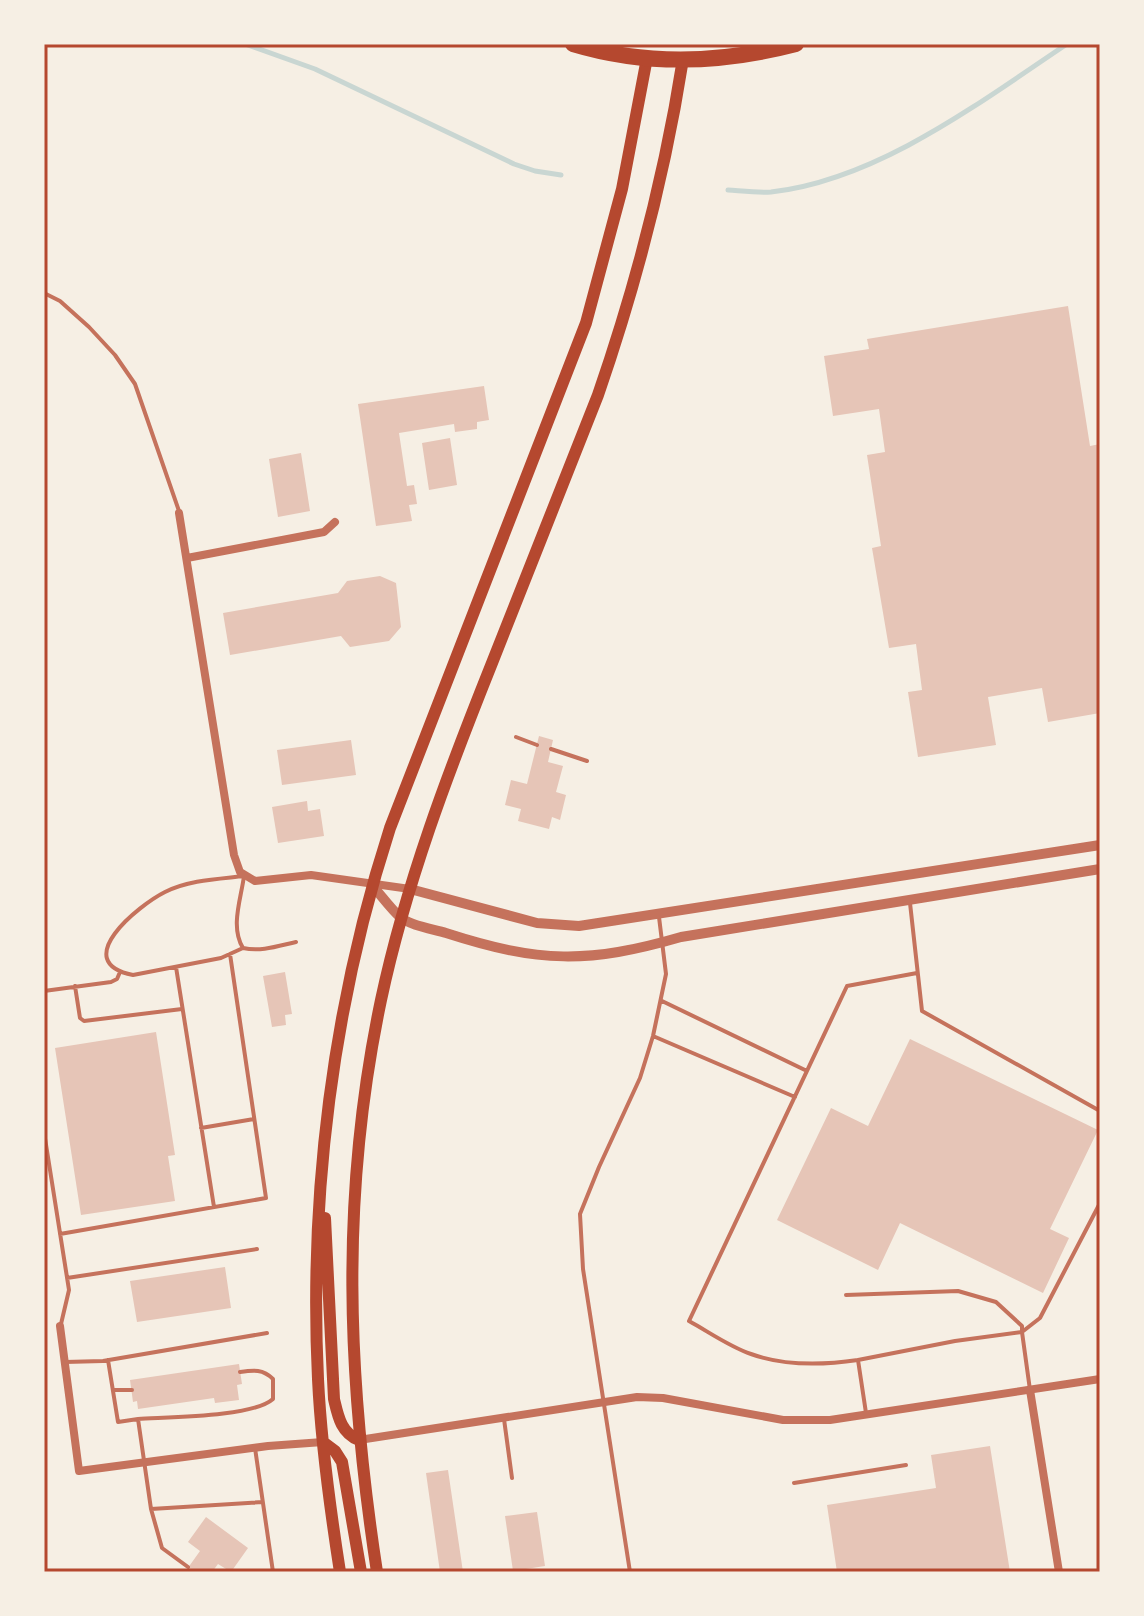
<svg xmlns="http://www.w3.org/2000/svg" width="1144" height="1616" viewBox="0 0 1144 1616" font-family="Jost,sans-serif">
	<rect width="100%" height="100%" fill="#f6efe4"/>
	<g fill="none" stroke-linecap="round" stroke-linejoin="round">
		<!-- stream -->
		<path stroke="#c9d6d2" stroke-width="5" d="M245 44 315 69 514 164 535 171 561 175
			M728 190C742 191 757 193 771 192 878 180 980 102 1067 44"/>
	</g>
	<!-- building -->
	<path fill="#e6c5b7" d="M1068 306 1090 446 1100 444V713L1048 722 1042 688 988 697 996 745 918 757 908 692 922 690 916 644 889 648 872 548 881 546 867 455 885 452 879 409 833 416 824 356 869 349 867 339Z
		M484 386 489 420 477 422V429L455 432 454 424 399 433 407 486 414 485 417 504 409 505 412 521 376 526 358 404Z
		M450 438 457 485 429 490 422 443Z
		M301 453 310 511 278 517 269 459Z
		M380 576 396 583 401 627 389 641 350 647 341 636 230 655 223 613 338 593 347 581Z
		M539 736 553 740 548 762 563 766 556 792 566 795 560 820 552 817 549 829 518 821 521 809 505 805 511 780 527 784Z
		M351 740 356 775 282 785 277 750Z
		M307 801 308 811 320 809 324 836 278 843 272 807Z
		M285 972 292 1014 285 1015 286 1025 272 1027 263 976Z
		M156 1032 175 1155 168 1156 175 1201 81 1215 55 1048Z
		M910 1039 1098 1130 1050 1229 1069 1238 1043 1293 900 1223 878 1270 777 1220 831 1108 868 1126Z
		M225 1267 231 1308 137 1322 130 1281Z
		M239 1364 242 1384 237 1385 239 1400 215 1403 214 1398 138 1409 137 1401 133 1402 130 1380Z
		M990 1446 1010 1572H837L827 1505 936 1488 931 1455Z
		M448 1470 463 1572H440L426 1473Z
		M537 1512 545 1566 513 1571 505 1516Z
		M206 1517 248 1548 231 1572 218 1564 212 1572H185L200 1551 188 1542Z"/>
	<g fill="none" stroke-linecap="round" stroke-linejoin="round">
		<!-- service -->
		<path stroke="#c5725c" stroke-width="4" d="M44 293 60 301 89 327 115 355 135 384 179 511
			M516 737 537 745
			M551 749 587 761
			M910 903 922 1011 1100 1111
			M243 948 221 958 133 975C68 962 139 905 165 892 189 880 218 879 244 876 241 899 230 927 243 948 261 952 278 946 296 942
			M176 967 214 1207
			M75 986 80 1018 84 1021 182 1009
			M44 991 111 982 117 979 120 972
			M662 1001 807 1071
			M653 1036 795 1097
			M201 1128 254 1119
			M44 1132 69 1290 61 1324
			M60 1234 266 1198 230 954
			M67 1278 257 1249
			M846 1295 958 1291 996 1302 1022 1326V1332L1040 1318 1100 1203
			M108 1360 118 1422 138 1419 151 1509 263 1502
			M858 1360 955 1341 1022 1332 1030 1390
			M65 1362 103 1361 267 1333
			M114 1390H132
			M866 1413 858 1360C824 1365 784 1366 751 1354 730 1347 709 1332 689 1321L847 986 917 973
			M138 1419C168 1417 253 1417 273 1399V1379C263 1369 254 1370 240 1372
			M504 1419 512 1478
			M255 1448 273 1572
			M794 1483 906 1465
			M151 1509 162 1548 188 1567
			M630 1572 583 1269 580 1214 599 1167 640 1078 653 1036 666 974 659 917"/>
		<!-- minor -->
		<path stroke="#c5725c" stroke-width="8" d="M179 513 234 855 240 872 255 881 311 875 410 889
			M187 558 324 532 335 522
			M60 1326 79 1471 268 1446 323 1442
			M1030 1390 1059 1572
			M359 1440 637 1397 663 1398 783 1420H830L1100 1379"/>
		<!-- tertiary -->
		<path stroke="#c5725c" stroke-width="10" d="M371 884C381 895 390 908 400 917 411 926 433 929 446 933 539 963 588 964 681 937L1100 869
			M410 889 537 923 579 926 1100 845"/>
		<!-- secondary -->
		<path stroke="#b5482f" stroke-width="12" d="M325 1218 334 1399C338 1416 341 1433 359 1440
			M323 1442 335 1451 342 1462 361 1572
			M340 1572C330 1508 321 1443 318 1379 309 1194 333 1004 390 828L586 323 622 189 647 58
			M377 1572C347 1376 340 1195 381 1000 406 883 448 773 492 663 527 574 563 484 598 395 636 285 665 174 683 59"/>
		<!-- motorway -->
		<path stroke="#b5482f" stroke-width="16" d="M573 44C646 66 723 63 796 44"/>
	</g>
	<!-- border -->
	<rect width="1144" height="1616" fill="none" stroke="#f6efe4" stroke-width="92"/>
	<rect x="46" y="46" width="1052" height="1524" fill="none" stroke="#b5482f" stroke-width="3"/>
</svg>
